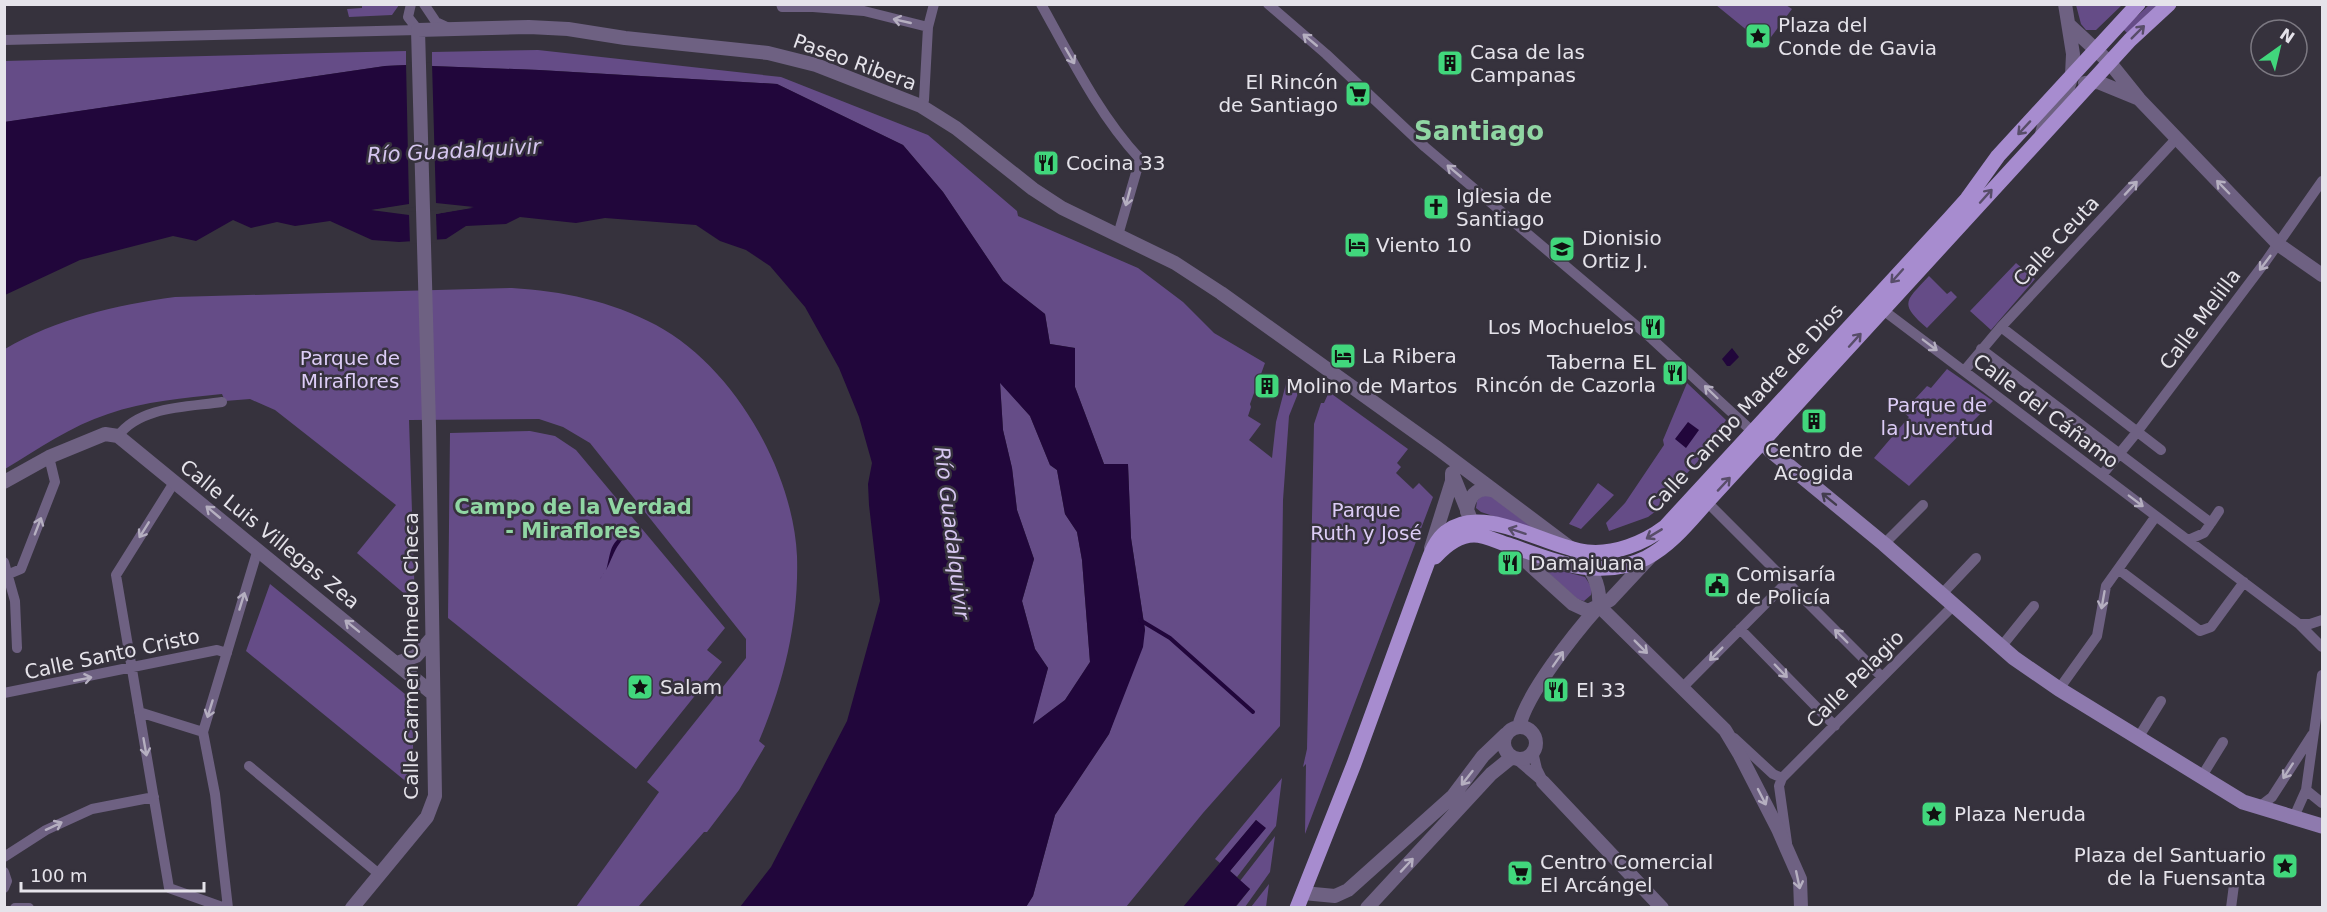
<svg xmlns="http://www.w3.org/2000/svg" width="2327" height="912" viewBox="0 0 2327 912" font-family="'DejaVu Sans',sans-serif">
	<rect width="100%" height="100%" fill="#36323d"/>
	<!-- green -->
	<path fill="#654c87" d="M362 5V4L399 5 392 15 349 17 347 9 362 8Z
		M1716 5H1786L1792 9 1765 45Z
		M2076 5V4L2122 5 2096 30H2086L2081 24Z
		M2149 5H2157L2127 33 2123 29Z
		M538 50 781 77 928 135 1017 211 1018 216 1138 268 1183 302 1214 333 1265 363 1250 404 1251 407 1248 416 1261 424 1249 440 1272 458 1276 422 1288 376 1301 386 1289 416 1283 500 1280 726 1203 813 1126 907H1026L1033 896 1055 815 1109 734 1145 630 1131 538 1128 465 1104 464 1075 387V348L1050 344 1045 314 1003 281 943 192 903 145 777 84 539 70 432 66V52Z
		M406 51V65L385 66 5 122 4 61Z
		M2016 263 2035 279 1991 330 1970 311Z
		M1929 276 1947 294 1951 291 1957 297 1927 328C1898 303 1906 301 1929 276Z
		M512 288C562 291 611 301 656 325 733 366 793 470 797 556 799 621 784 682 759 741L765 746 739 790 707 832H704L638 907H576L659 792 647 782 746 658V639L590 443 563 427 539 419 409 420 415 603 357 553 396 505 275 410 250 399 225 401 222 394C184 398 145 401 108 414 71 426 38 449 5 469V349C56 319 116 305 175 297Z
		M1947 369 1993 401 1909 486 1874 458 1909 417 1903 412 1927 386 1931 388Z
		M1000 382 1030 416 1050 465 1057 470 1065 514 1077 532 1082 560 1090 662 1065 700 1032 725 1048 668 1035 649 1022 601 1034 559 1017 510 1012 468 1003 430Z
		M1687 383 1726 420 1721 428 1728 434 1719 446 1709 449 1671 491 1672 499 1648 517 1609 531 1606 523 1625 503 1664 445 1663 440Z
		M1329 392 1408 449 1397 463 1401 467 1396 473 1413 489 1419 483 1433 497 1305 834 1306 764 1303 767 1307 749 1314 424 1321 403H1324Z
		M530 431 555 436 576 450 725 628 707 650 722 662 636 769 448 618 450 433Z
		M1598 483 1614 495 1581 529 1569 524Z
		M1486 495 1491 496 1536 530 1481 512 1476 508 1477 501 1480 497Z
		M1540 565 1585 577 1592 588 1591 595 1584 601 1577 599Z
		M270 584 405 694 412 702 414 788 246 651Z
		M1282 778 1276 826 1237 877 1230 871 1265 828 1256 820 1220 863 1215 859Z
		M1275 836 1270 872 1245 907 1235 908 1250 889 1240 881Z
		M1269 884 1266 907H1251Z"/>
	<!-- water -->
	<path fill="#21063b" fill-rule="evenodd" d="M406 65 539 70 777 84 903 145 943 192 1003 281 1045 314 1050 344 1075 348V387L1104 464H1128L1131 538 1145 630 1143 647 1109 734 1055 815 1033 896 1026 907H740L771 867 847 721 880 601 869 505 868 484 872 463 859 417 839 368 805 307 770 266 746 250 720 241 696 225 605 218 576 223 520 217 506 224 466 226 446 239 399 242 372 240 330 221 295 226 277 222 251 228 233 220 196 241 173 236 80 260 5 295 4 122 385 66ZM422 203 472 208 436 214 373 210ZM1000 383 1030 416 1050 465 1057 470 1065 514 1077 532 1082 560 1090 662 1065 700 1033 724 1048 668 1035 649 1022 601 1034 559 1017 510 1012 468 1003 430Z
		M1732 348 1739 357 1730 366H1727L1722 359Z
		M1688 422 1699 430 1686 448 1675 439Z
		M628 530H634C611 545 615 560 600 579 602 576 606 571 607 567 612 546 610 545 628 530Z
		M1256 820 1266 828 1230 871 1250 889 1235 907H1183Z"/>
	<!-- pier -->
	<path fill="#36323d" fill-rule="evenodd" d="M406 62 432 63 436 203 474 207 436 214 437 242 410 244 409 215 371 210 409 204ZM422 206H436L456 208 423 212 389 210Z"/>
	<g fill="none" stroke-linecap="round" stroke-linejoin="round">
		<!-- stream -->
		<path stroke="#21063b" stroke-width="4" d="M1140 620 1170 638 1253 712"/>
		<!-- minor -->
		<path stroke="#6e6182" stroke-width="10" d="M411 4 408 17 418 30
			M424 4 436 22 449 28
			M781 4 782 7H813L864 11 928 27
			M1041 4C1071 58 1099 115 1140 159L1118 235
			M1268 4 1326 54 1425 147 1652 339 1753 432
			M4 40 418 30
			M921 106 924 100 928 27 934 4
			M1883 310 2299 624 2322 647
			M2001 327 2161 450
			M1981 349 2211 523 2204 533 2188 540
			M1964 371 2001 327 2176 139
			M118 436C140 406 188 407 222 402
			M2102 475 2137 432 2266 261 2322 181
			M175 481 116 575 169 888 225 908
			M1707 502 1882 677
			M2211 523 2219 511
			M1884 544 1923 505
			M4 562 15 601 17 648
			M2118 569 2200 631 2211 627 2244 582
			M9 574 21 569 55 482 49 457
			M1941 595 1976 558
			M2299 624H2310L2322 620
			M1740 629 1835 726
			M2001 647 2034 606
			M1682 688 1787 582
			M2059 689 2097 636 2106 586 2156 516
			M4 693 217 650 227 653
			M139 712 203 732
			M1734 738 1773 774 1782 778
			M2138 738 2161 701
			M1533 752 1537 769 1542 779
			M1516 759 1543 782
			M249 766 379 874
			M2202 776 2223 742
			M2306 790 2322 803
			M2259 807 2272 797 2312 735
			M2294 817 2306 790 2322 675
			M1787 843 1779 786 1782 778 1953 606
			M4 857 46 830 92 809 154 797
			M4 872 7 881 4 888
			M15 908H29
			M228 908 215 794 203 732 258 549
			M2231 908 2235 877"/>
		<!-- tertiary -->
		<path stroke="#6e6182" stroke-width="14" d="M2069 25 2110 63 2139 99 2279 245 2322 275
			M2085 83 2098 82 2137 98
			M2042 134 2046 118 2065 97 2072 75 2073 54 2065 4
			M1453 475 1476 532
			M4 482 49 457 105 434 118 436 432 693
			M1467 512C1468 498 1476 486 1491 490
			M1509 546 1573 604 1588 611 1610 600 1651 556
			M1431 548 1452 481V473
			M1599 606 1725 730 1740 755 1778 829 1800 879 1801 908
			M397 663 416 656 431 639
			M1504 743a16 16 0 1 1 32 0a16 16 0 1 1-32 0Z
			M1519 727C1526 694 1575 633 1598 607
			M1543 782 1662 908
			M1303 893 1335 896 1348 890 1453 796 1483 756 1506 734
			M352 908 427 817 435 796 429 425 418 30 529 27 568 29 625 38 768 53 816 65 921 106 956 128 1033 189 1062 208 1175 263 1221 293 1436 447 1576 552C1591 567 1601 584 1599 606
			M1367 908 1491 774 1512 757"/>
		<!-- secondary -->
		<path stroke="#8e7aae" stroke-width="15" d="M1753 432 1771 451 1884 544 2014 658 2059 689 2243 802 2322 826"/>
		<!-- primary -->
		<path stroke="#a78ccf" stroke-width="15" d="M1435 557C1445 546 1458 535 1474 535 1485 535 1498 542 1509 545 1554 561 1600 581 1646 558 1671 545 1689 522 1707 502L2130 40 2169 4
			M1297 908 1354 764 1424 572C1429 559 1434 541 1446 532 1483 502 1547 548 1587 552 1614 555 1644 543 1665 527L1949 219 1967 199 1998 156 2138 4"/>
	</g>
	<!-- one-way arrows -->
	<defs><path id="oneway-shaft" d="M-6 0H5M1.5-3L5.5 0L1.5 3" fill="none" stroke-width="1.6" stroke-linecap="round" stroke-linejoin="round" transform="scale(1.5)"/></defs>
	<g stroke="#b5afc0">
		<use href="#oneway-shaft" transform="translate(902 21) rotate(-167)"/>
		<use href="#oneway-shaft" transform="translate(1310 40) rotate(-140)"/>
		<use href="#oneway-shaft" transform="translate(1070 56) rotate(60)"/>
		<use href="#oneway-shaft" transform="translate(1454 171) rotate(-140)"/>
		<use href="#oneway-shaft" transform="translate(2223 187) rotate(-134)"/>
		<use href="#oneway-shaft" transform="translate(2131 188) rotate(-47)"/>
		<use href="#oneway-shaft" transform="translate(1128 197) rotate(105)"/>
		<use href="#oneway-shaft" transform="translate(2265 263) rotate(127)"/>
		<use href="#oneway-shaft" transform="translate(1930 345) rotate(37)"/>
		<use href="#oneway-shaft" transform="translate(1711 392) rotate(-136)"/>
		<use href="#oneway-shaft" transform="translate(2136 501) rotate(37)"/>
		<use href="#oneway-shaft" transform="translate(213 512) rotate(-140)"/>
		<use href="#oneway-shaft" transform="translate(38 526) rotate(-69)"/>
		<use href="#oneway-shaft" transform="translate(144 530) rotate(122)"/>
		<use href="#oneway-shaft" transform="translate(2103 600) rotate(100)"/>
		<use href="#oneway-shaft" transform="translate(242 601) rotate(-73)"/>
		<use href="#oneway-shaft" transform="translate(352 626) rotate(-141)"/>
		<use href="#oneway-shaft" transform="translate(1841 636) rotate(-135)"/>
		<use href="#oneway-shaft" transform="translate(1641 647) rotate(45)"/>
		<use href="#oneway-shaft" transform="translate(1716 654) rotate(135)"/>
		<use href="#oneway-shaft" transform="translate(1558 659) rotate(-55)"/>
		<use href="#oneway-shaft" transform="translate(1781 671) rotate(46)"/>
		<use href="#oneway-shaft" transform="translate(83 679) rotate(-11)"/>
		<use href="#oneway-shaft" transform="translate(210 709) rotate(107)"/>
		<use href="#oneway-shaft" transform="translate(145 747) rotate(80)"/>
		<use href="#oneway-shaft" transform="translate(2288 771) rotate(123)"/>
		<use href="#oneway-shaft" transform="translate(1467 778) rotate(128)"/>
		<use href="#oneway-shaft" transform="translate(1762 797) rotate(63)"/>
		<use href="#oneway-shaft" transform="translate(54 826) rotate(-25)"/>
		<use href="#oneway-shaft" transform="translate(1407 865) rotate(-47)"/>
		<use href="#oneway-shaft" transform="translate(1798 880) rotate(78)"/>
	</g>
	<g stroke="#584d69">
		<use href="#oneway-shaft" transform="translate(2138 32) rotate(-45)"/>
		<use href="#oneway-shaft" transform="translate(2024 128) rotate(133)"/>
		<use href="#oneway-shaft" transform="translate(1986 196) rotate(-48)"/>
		<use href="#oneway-shaft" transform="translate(1897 276) rotate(132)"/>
		<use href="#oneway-shaft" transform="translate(1855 340) rotate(-48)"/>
		<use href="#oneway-shaft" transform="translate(1724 484) rotate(-47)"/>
		<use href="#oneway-shaft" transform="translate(1517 531) rotate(-162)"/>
		<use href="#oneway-shaft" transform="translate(1654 534) rotate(149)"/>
	</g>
	<use stroke="#433d4e" href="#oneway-shaft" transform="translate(1829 499) rotate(-141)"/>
	<!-- icons -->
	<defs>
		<g id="sight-square" transform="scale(1.35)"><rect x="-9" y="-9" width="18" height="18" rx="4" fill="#41d77c" stroke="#36323d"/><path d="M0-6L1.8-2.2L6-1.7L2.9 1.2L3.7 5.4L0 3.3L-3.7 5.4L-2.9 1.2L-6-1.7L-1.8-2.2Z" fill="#111"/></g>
		<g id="building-square" transform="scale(1.35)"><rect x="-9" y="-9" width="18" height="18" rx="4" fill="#41d77c" stroke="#36323d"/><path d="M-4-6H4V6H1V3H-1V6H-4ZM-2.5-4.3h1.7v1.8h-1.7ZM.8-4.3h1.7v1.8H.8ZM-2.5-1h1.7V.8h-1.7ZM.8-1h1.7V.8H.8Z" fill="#111"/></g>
		<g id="supermarket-square" transform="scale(1.35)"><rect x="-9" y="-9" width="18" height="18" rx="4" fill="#41d77c" stroke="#36323d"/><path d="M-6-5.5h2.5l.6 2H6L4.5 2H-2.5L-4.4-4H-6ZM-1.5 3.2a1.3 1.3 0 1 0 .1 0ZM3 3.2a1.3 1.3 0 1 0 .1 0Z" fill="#111"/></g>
		<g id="restaurant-square" transform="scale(1.35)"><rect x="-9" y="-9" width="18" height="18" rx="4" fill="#41d77c" stroke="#36323d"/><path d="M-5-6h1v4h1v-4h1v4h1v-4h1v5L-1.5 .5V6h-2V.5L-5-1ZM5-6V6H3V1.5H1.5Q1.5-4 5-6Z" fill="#111"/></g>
		<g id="church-square" transform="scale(1.35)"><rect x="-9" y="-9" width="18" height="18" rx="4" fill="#41d77c" stroke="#36323d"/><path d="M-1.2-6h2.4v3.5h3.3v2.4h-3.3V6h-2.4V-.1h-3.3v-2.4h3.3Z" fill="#111"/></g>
		<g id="hotel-square" transform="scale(1.35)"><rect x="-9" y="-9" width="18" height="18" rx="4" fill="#41d77c" stroke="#36323d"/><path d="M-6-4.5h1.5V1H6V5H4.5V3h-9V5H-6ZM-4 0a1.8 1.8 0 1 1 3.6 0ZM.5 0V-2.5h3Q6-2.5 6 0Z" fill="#111"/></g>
		<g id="school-square" transform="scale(1.35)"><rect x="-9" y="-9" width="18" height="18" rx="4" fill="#41d77c" stroke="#36323d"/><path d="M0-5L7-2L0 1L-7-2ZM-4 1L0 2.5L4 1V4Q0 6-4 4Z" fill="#111"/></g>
		<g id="civic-square" transform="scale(1.35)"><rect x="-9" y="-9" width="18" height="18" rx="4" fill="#41d77c" stroke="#36323d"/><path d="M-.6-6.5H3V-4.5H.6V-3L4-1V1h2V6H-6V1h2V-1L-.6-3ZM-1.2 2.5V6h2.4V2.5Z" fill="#111"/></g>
	</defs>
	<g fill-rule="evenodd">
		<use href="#sight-square" x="1758" y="36"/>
		<use href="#building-square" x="1450" y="63"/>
		<use href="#supermarket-square" x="1358" y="94"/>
		<use href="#restaurant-square" x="1046" y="163"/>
		<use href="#church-square" x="1436" y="207"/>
		<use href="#hotel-square" x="1357" y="245"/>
		<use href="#school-square" x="1562" y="249"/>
		<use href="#restaurant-square" x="1653" y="327"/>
		<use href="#hotel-square" x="1343" y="356"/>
		<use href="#restaurant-square" x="1675" y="373"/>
		<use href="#building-square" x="1267" y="386"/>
		<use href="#building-square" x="1814" y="421"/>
		<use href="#restaurant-square" x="1510" y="563"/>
		<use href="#civic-square" x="1717" y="585"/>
		<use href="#sight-square" x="640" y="687"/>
		<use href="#restaurant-square" x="1556" y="690"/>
		<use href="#sight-square" x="1934" y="814"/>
		<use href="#sight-square" x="2285" y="866"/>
		<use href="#supermarket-square" x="1520" y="873"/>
	</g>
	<g text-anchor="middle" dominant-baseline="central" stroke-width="5" stroke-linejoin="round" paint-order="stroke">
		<!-- poi labels -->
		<g font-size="20" fill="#e5e3ea" stroke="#36323d" text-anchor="start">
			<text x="1778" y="25">Plaza del<tspan x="1778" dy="23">Conde de Gavia</tspan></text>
			<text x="1470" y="52">Casa de las<tspan x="1470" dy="23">Campanas</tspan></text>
			<text x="1338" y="82" text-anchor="end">El Rincón<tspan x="1338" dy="23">de Santiago</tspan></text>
			<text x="1066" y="163">Cocina 33</text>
			<text x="1456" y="196">Iglesia de<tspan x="1456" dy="23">Santiago</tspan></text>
			<text x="1582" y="238">Dionisio<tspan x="1582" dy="23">Ortiz J.</tspan></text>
			<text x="1376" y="245">Viento 10</text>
			<text x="1634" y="327" text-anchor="end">Los Mochuelos</text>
			<text x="1362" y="356">La Ribera</text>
			<text x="1656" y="362" text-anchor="end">Taberna EL<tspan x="1656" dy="23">Rincón de Cazorla</tspan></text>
			<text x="1286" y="386">Molino de Martos</text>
			<text x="1814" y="450" text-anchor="middle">Centro de<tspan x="1814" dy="23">Acogida</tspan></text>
			<text x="1530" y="563">Damajuana</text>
			<text x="1736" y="574">Comisaría<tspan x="1736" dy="23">de Policía</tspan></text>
			<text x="660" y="687">Salam</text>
			<text x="1576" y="690">El 33</text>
			<text x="1954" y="814">Plaza Neruda</text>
			<text x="2266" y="855" text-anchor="end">Plaza del Santuario<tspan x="2266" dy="23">de la Fuensanta</tspan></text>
			<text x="1540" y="862">Centro Comercial<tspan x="1540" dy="23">El Arcángel</tspan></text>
		</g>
		<!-- street labels -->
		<g font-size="20" fill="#e5e3ea" stroke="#36323d">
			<text transform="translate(855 62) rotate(20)">Paseo Ribera</text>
			<text transform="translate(2056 241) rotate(-47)">Calle Ceuta</text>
			<text transform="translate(2200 319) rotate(-53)">Calle Melilla</text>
			<text transform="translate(1745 408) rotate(-47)">Calle Campo Madre de Dios</text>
			<text transform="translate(2046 411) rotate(37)">Calle del Cáñamo</text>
			<text transform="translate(270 534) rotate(39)">Calle Luis Villegas Zea</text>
			<text transform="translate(112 654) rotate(-12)">Calle Santo Cristo</text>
			<text transform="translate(411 656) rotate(-90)">Calle Carmen Olmedo Checa</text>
			<text transform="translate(1855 679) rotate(-45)">Calle Pelagio</text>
		</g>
		<!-- park labels -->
		<g font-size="20" fill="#dcccf6" stroke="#36323d">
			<text x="350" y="358">Parque de<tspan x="350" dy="23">Miraflores</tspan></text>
			<text x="1937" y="405">Parque de<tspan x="1937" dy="23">la Juventud</tspan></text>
			<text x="1366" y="510">Parque<tspan x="1366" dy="23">Ruth y José</tspan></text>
		</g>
		<!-- water labels -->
		<g font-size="21" font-style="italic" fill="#d6c6f0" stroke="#36323d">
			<text transform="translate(454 151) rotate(-3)">Río Guadalquivir</text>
			<text transform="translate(952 533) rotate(83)">Río Guadalquivir</text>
		</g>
		<!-- neighbourhood labels -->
		<g font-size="21" font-weight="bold" fill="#90d6a3" stroke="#36323d">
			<text x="573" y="507">Campo de la Verdad<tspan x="573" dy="24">- Miraflores</tspan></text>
		</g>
		<!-- district labels -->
		<g font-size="26" font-weight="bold" fill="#90d6a3" stroke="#36323d">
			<text x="1479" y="131">Santiago</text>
		</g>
	</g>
	<!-- border -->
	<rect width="2327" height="912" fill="none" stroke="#e5e3ea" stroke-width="12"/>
	<!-- north arrow -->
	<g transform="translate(2279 48) rotate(34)"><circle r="28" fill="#36323d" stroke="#7c7982" stroke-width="1.5"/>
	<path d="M0-4.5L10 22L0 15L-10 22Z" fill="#41d77c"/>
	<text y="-9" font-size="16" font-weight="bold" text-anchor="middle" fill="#e5e3ea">N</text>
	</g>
	<!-- scale -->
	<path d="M21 882v9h183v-9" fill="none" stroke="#e5e3ea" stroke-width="3"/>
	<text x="30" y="882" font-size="18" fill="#e5e3ea" stroke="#36323d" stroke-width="4.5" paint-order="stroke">100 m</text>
</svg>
